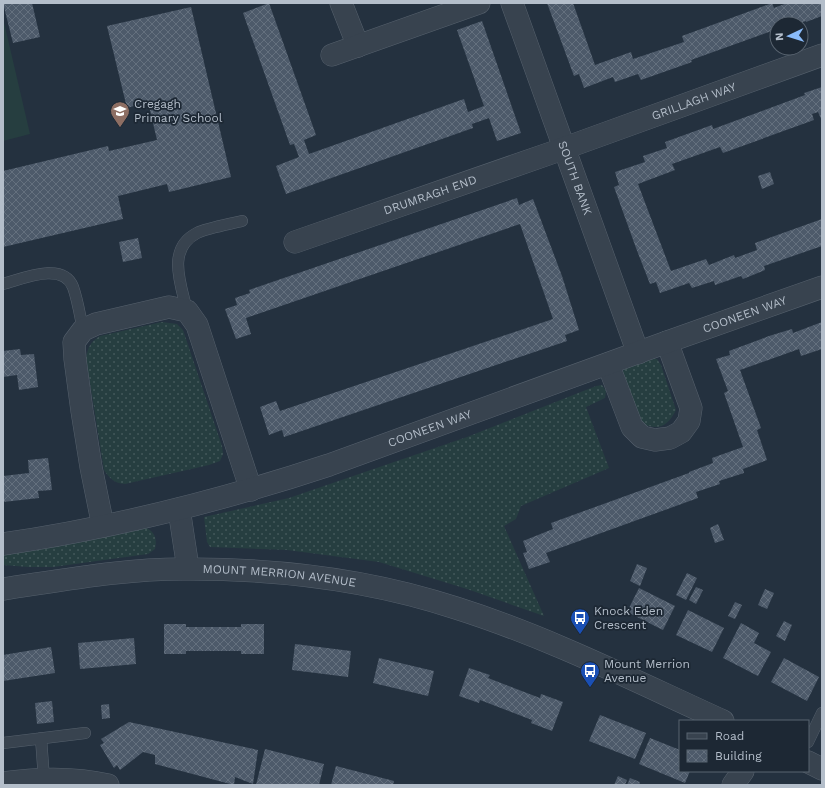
<svg xmlns="http://www.w3.org/2000/svg" width="825" height="788" viewBox="0 0 825 788" font-family="'Work Sans',sans-serif">
	<defs>
		<pattern id="grass-dots" width="8" height="8" patternUnits="userSpaceOnUse"><rect width="8" height="8" fill="#263e40"/><path d="M2 2h.1M6 6h.1" fill="none" stroke="#43585a" stroke-width="1.8" stroke-linecap="round"/></pattern>
		<pattern id="building-cross-hatch" width="8" height="8" patternUnits="userSpaceOnUse"><rect width="8" height="8" fill="#4d5a6a"/><path d="M0 0l8 8M0 8l8-8" fill="none" stroke="#64707e"/></pattern>
	</defs>
	<rect width="100%" height="100%" fill="#24313f"/>
	<!-- grass -->
	<path fill="url(#grass-dots)" d="M162 322 177 324 183 330 222 446 223 454 220 461 209 465 125 484C114 483 110 479 104 470L86 358C88 347 90 342 100 336Z
		M652 358 657 359 661 365 676 410C667 429 655 431 637 421L622 378 623 371 626 367Z
		M602 385 606 391 605 398 586 407 609 468 521 506 516 519 504 526 544 616 467 589 379 562 287 550 210 547 207 542 204 517 289 498 467 437 596 386Z
		M141 526C153 529 158 537 155 549L148 554 53 567H28L3 565V554Z"/>
	<!-- pitch -->
	<path fill="#263e40" d="M3 18 30 134 3 141Z"/>
	<!-- building -->
	<path fill="url(#building-cross-hatch)" d="M3 3H32L40 37 13 43Z
		M269 3 316 135 304 140 309 154 464 99 468 112 484 106 457 30 482 21 521 133 497 141 489 118 472 124 473 128 286 194 276 166 299 157 294 144 290 145 243 13Z
		M547 3H573L595 65 631 52 633 59 684 42 682 36 772 3 774 8 787 3H822V16L806 22V21L797 24H777V29L691 60 692 62 641 80 638 74 615 82 613 77 584 88 579 74 574 76Z
		M191 7 231 177 169 192 167 184 118 196 123 219 3 247V171L108 146 109 151 157 140 148 102 127 108 107 26Z
		M822 87V121L818 112 812 114 814 120 723 153 720 147 672 164 675 170 638 184 671 271 706 259 709 265 734 255 735 258 757 250 755 243 822 219V246L764 266 765 270 743 279 741 276 715 285 714 281 692 288 689 283 660 293 656 282 650 284 636 248 614 187 619 185 615 172 645 162 643 156 667 148 665 142 712 125 713 129 805 95 804 93Z
		M770 172 774 184 762 189 758 176Z
		M517 198 519 205 533 199 562 276 579 330 565 335 567 341 284 437 282 430 269 435 260 407 276 401 280 411 553 319 520 224 246 318 251 334 236 339 225 309 237 305 235 298 250 293 249 290Z
		M138 238 142 258 123 262 119 242Z
		M822 322V349L801 356 799 349 740 370 761 428 757 430 767 460 743 469 744 473 719 481 720 484 696 492 698 498 546 553 550 562 529 569 523 553 527 552 523 541 553 529 551 523 689 473V472L713 463 712 458 743 447 724 393 728 391 716 359 730 355 729 351 769 336 792 329 793 333Z
		M20 349 21 355 34 354 38 387 19 390 17 375 3 377V351Z
		M48 458 52 490 38 491 39 498 3 502V476L29 473 28 460Z
		M718 524 724 540 715 543 710 528Z
		M637 564 647 568 640 586 630 581Z
		M687 573 697 578 686 600 676 595Z
		M696 587 703 590 696 604 689 600Z
		M639 588 675 606 663 630 627 612Z
		M765 589 774 593 767 609 758 605Z
		M735 602 742 605 735 619 728 616Z
		M688 610 724 628 712 652 676 635Z
		M784 621 792 625 785 641 776 636Z
		M741 623 759 633 754 643 771 652 758 676 723 658Z
		M164 624H186V627H241V624H264V654H241V651H186V654H164Z
		M134 638 136 664 80 669 78 643Z
		M295 644 351 651 348 677 292 670Z
		M51 647 55 673 3 681V655Z
		M379 658 434 671 428 696 373 683Z
		M784 658 819 677 807 701 771 682Z
		M469 668 490 675 488 678 540 698 541 694 563 702 552 731 531 723 532 720 480 700 479 703 459 696Z
		M52 701 54 722 37 724 35 703Z
		M109 704 110 718 102 719 101 705Z
		M600 715 646 733 635 759 589 741Z
		M129 722 258 750 253 784 235 777 234 785 155 764V755L143 752 120 770 117 765 114 768 100 745 104 743 101 739Z
		M650 738 680 750V771H690L685 783 639 764Z
		M265 749 324 764 319 785H256Z
		M336 766 394 781 393 785H331Z
		M618 776 627 780 625 785H614Z
		M630 778 640 782 639 785H627Z"/>
	<g fill="none" stroke-linecap="round" stroke-linejoin="round">
		<!-- service casing -->
		<g stroke="#56616d" stroke-width="12">
			<path id="service" d="M3 284C22 279 63 261 73 287 78 301 80 316 83 330
				M187 311C181 284 166 249 197 233 207 228 230 224 242 221
				M41 738 44 779
				M808 742 822 713
				M3 743 85 733"/>
		</g>
		<!-- minor casing -->
		<g stroke="#56616d" stroke-width="23">
			<g id="minor">
				<path d="M341 3 358 46"/>
				<path id="s1" d="M512 3 638 353"/>
				<path d="M332 55 479 3"/>
				<path id="s2" d="M295 242 554 152 822 55"/>
				<path d="M608 364 632 427 642 437 655 440 670 438 681 432 689 421 691 408 667 342"/>
				<path d="M179 509 188 568"/>
				<path d="M103 526 91 467 82 411 75 359 74 342 83 330 96 324 169 307 187 311 197 325 251 490"/>
				<path id="s3" d="M3 544C113 528 223 500 329 465L667 342 822 287"/>
				<path d="M3 783C38 778 73 777 108 785"/>
				<path d="M733 785 743 771"/>
			</g>
		</g>
		<!-- tertiary casing -->
		<g stroke="#56616d" stroke-width="23">
			<g id="tertiary">
				<path id="s4" d="M3 589C64 580 127 568 190 569 279 569 371 580 456 608 548 637 635 681 723 721"/>
				<path d="M808 762 822 769"/>
			</g>
		</g>
		<!-- service -->
		<use href="#service" stroke="#38434f" stroke-width="11"/>
		<!-- minor -->
		<use href="#minor" stroke="#38434f" stroke-width="22"/>
		<!-- tertiary -->
		<use href="#tertiary" stroke="#38434f" stroke-width="22"/>
	</g>
	<!-- icons -->
	<defs>
		<g id="school-pin" transform="scale(1)"><path d="M0 17L-7.5 6A9.5 9.5 0 1 1 7.5 6Z" fill="#8d6e63" stroke="#1d2834"/><path d="M0-5L7-2L0 1L-7-2ZM-4 1L0 2.5L4 1V4Q0 6-4 4Z" fill="#fff"/></g>
		<g id="bus-pin" transform="scale(1)"><path d="M0 17L-7.5 6A9.5 9.5 0 1 1 7.5 6Z" fill="#1a4fb4" stroke="#1d2834"/><path d="M-5-6H5V4H4V6H2V4H-2V6H-4V4H-5ZM-3.5-4V0h7V-4ZM-3.5 1.2v1.5H-2V1.2ZM2 1.2v1.5H3.5V1.2Z" fill="#fff"/></g>
	</defs>
	<g fill-rule="evenodd">
		<use href="#school-pin" x="120" y="111"/>
		<use href="#bus-pin" x="580" y="618"/>
		<use href="#bus-pin" x="590" y="671"/>
	</g>
	<g text-anchor="middle" dominant-baseline="central" stroke-width="3.5" stroke-linejoin="round" paint-order="stroke">
		<!-- street labels -->
		<g font-size="12" fill="#b4beca" stroke="#1d2834">
			<text stroke="none"><textPath href="#s2" startOffset="423">GRILLAGH WAY</textPath></text>
			<text stroke="none"><textPath href="#s1" startOffset="186">SOUTH BANK</textPath></text>
			<text stroke="none"><textPath href="#s2" startOffset="143">DRUMRAGH END</textPath></text>
			<text stroke="none"><textPath href="#s3" startOffset="778">COONEEN WAY</textPath></text>
			<text stroke="none"><textPath href="#s3" startOffset="443">COONEEN WAY</textPath></text>
			<text stroke="none"><textPath href="#s4" startOffset="278">MOUNT MERRION AVENUE</textPath></text>
		</g>
		<!-- poi labels -->
		<g font-size="12" fill="#b4beca" stroke="#1d2834" text-anchor="start">
			<text x="134" y="104">Cregagh<tspan x="134" dy="14">Primary School</tspan></text>
			<text x="594" y="611">Knock Eden<tspan x="594" dy="14">Crescent</tspan></text>
			<text x="604" y="664">Mount Merrion<tspan x="604" dy="14">Avenue</tspan></text>
		</g>
	</g>
	<!-- border -->
	<rect width="825" height="788" fill="none" stroke="#b4beca" stroke-width="8"/>
	<!-- legend -->
	<rect x="679" y="720" width="130" height="52" fill="#1d2834" stroke="#596470"/>
	<rect x="687" y="733" width="20" height="6" fill="#38434f" stroke="#596470"/>
	<text x="715" y="740" font-size="12" fill="#b4beca">Road</text>
	<rect x="687" y="750" width="20" height="12" fill="url(#building-cross-hatch)" stroke="#596470"/>
	<text x="715" y="760" font-size="12" fill="#b4beca">Building</text>
	<!-- north arrow -->
	<g transform="translate(789 36) rotate(266)"><circle r="19" fill="#1d2834" stroke="#596470"/>
	<path d="M0-3L7 15L0 10L-7 15Z" fill="#89bbfa"/>
	<text y="-6" font-size="11" font-weight="bold" text-anchor="middle" fill="#b4beca">N</text>
	</g>
</svg>
